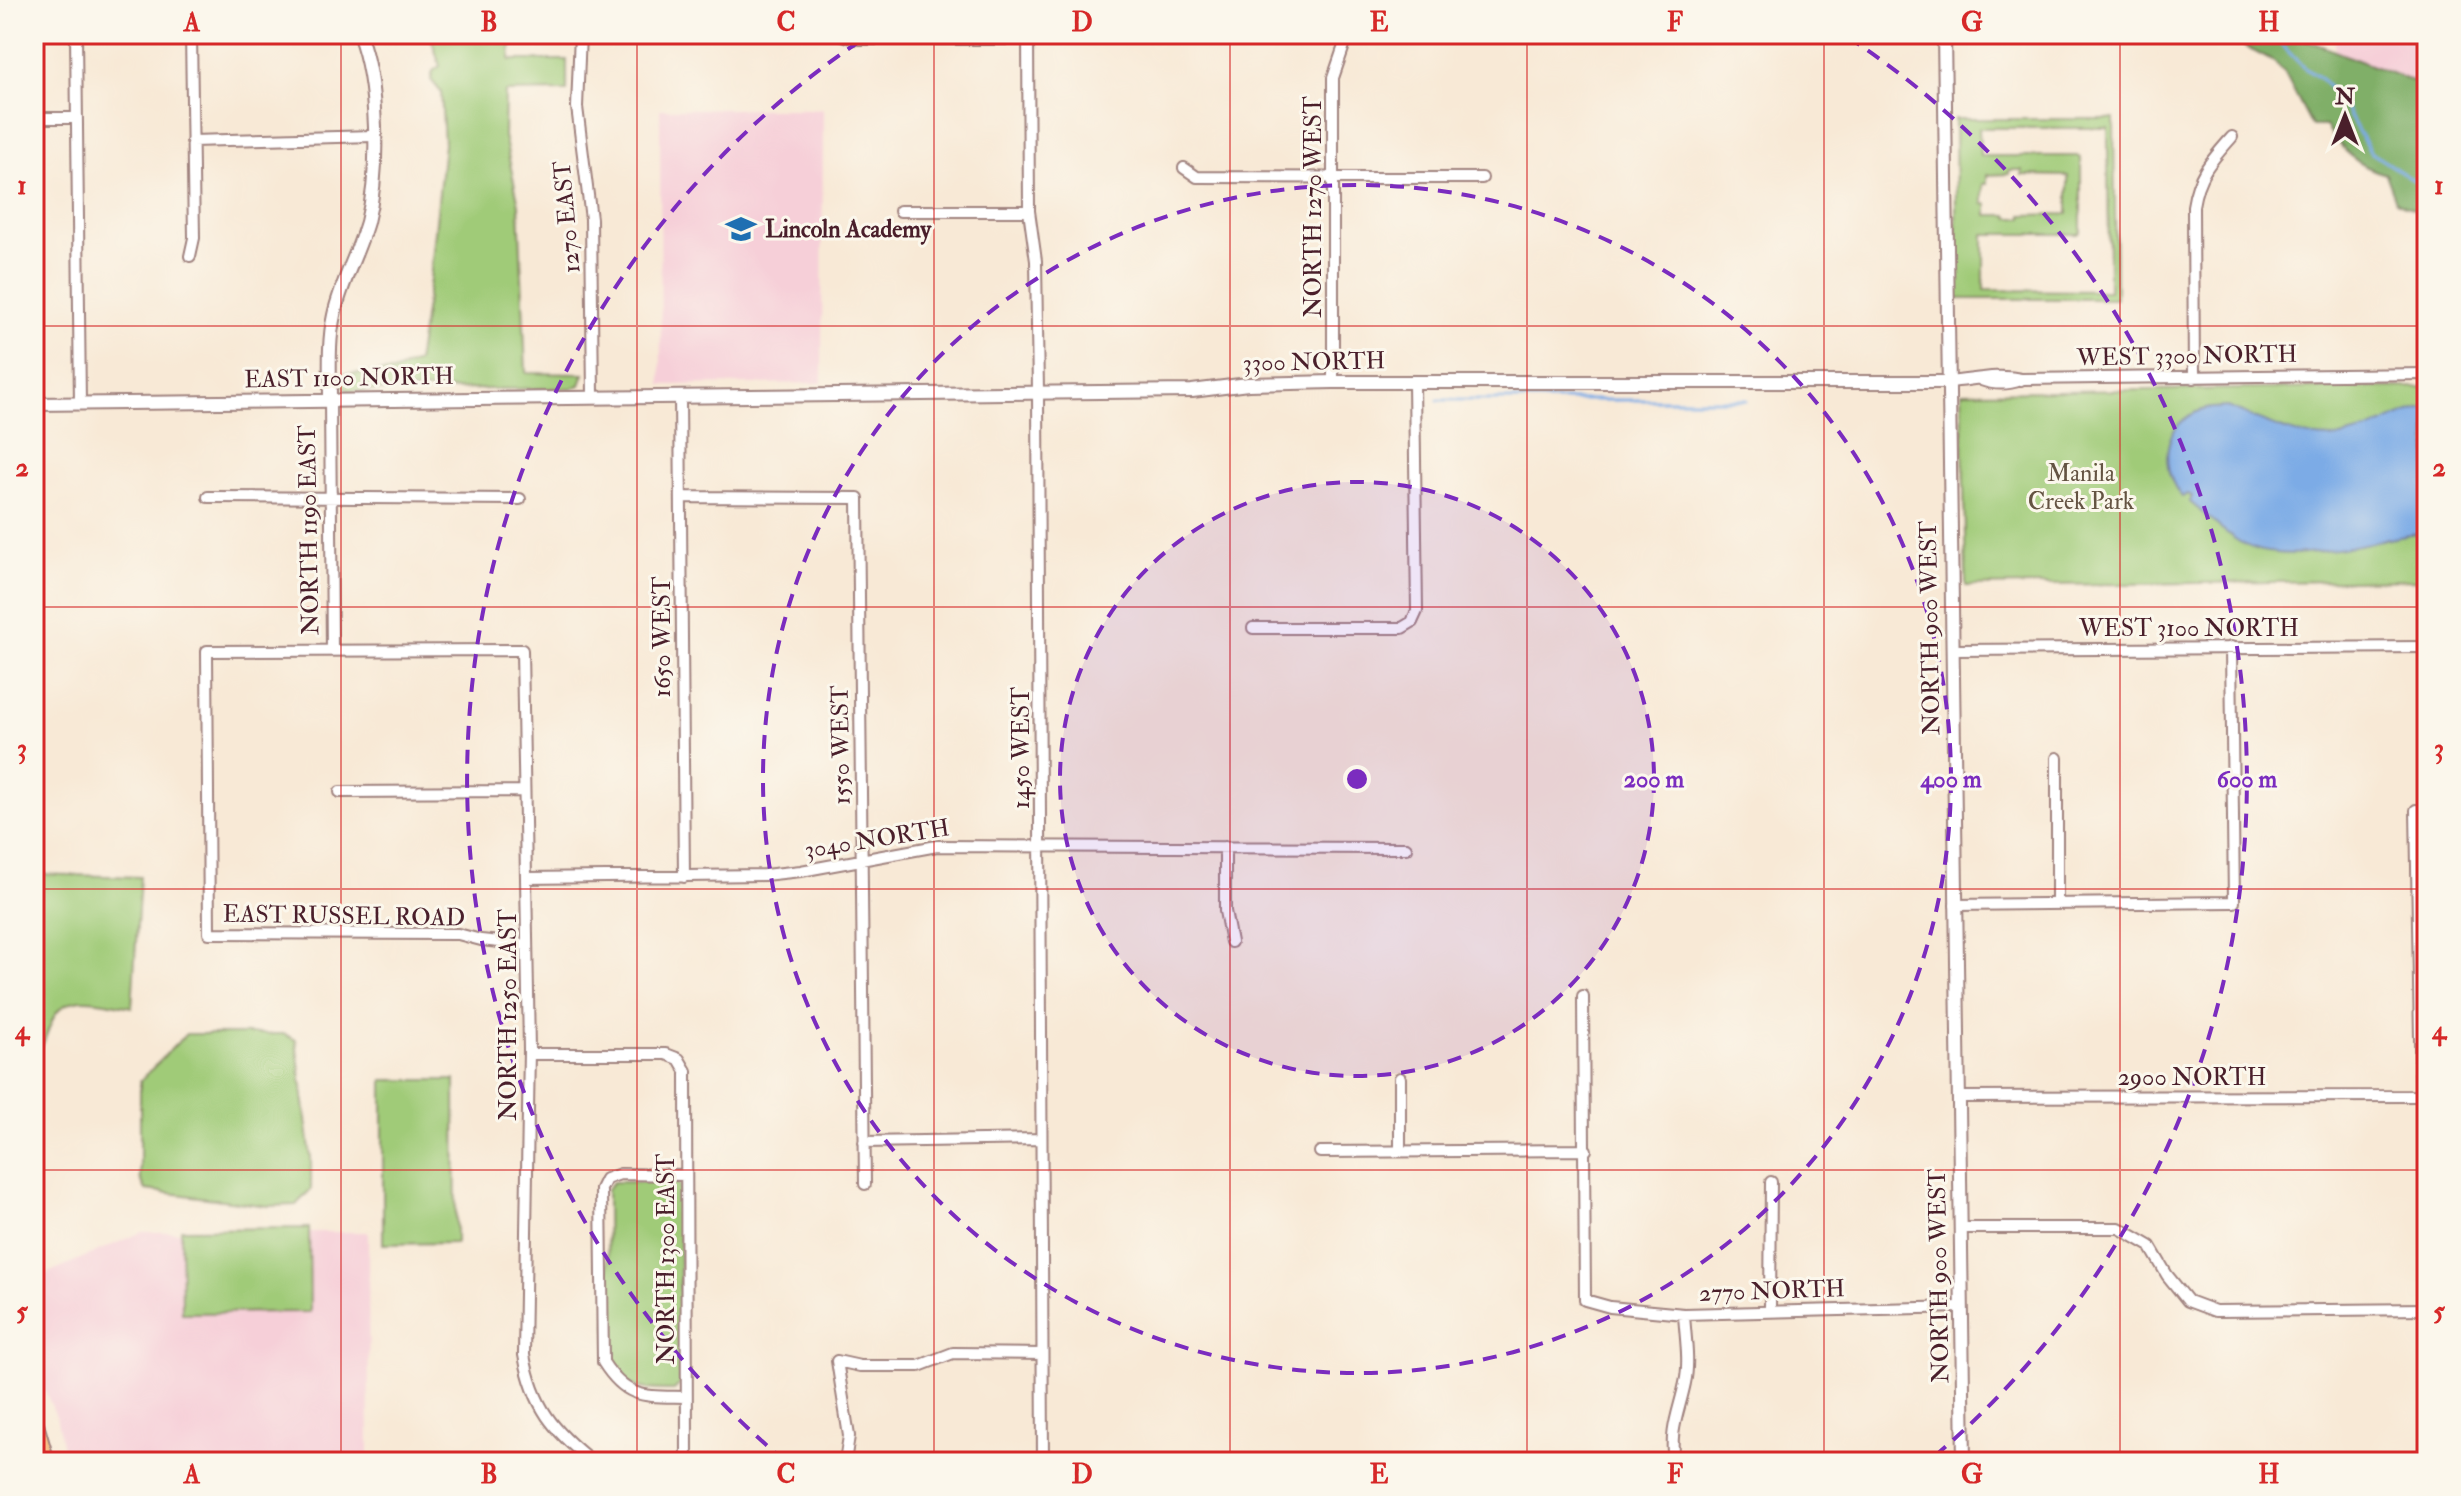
<svg xmlns="http://www.w3.org/2000/svg" width="2461" height="1496" viewBox="0 0 2461 1496" font-family="'IM FELL Double Pica',serif">
	<rect width="100%" height="100%" fill="#fbf7ec"/>
	<filter id="ink" filterUnits="userSpaceOnUse"><feTurbulence type="fractalNoise" baseFrequency=".0125" numOctaves="2"/><feDisplacementMap in="SourceGraphic" scale="16" xChannelSelector="R" yChannelSelector="G"/><feConvolveMatrix kernelMatrix="1 2 1 2 8 2 1 2 1" color-interpolation-filters="sRGB"/></filter>
	<filter id="wash" filterUnits="userSpaceOnUse"><feTurbulence type="fractalNoise" baseFrequency=".006" numOctaves="4" result="noise"/><feDisplacementMap in="SourceGraphic" scale="32" xChannelSelector="R" yChannelSelector="G"/><feGaussianBlur stdDeviation="1.8" result="paint"/><feColorMatrix in="noise" values="0 0 0 0 0 0 0 0 0 0 0 0 0 0 0 0 0 1.4 0 .05"/><feComposite in="paint" operator="in"/></filter>
	<g filter="url(#wash)">
		<rect width="100%" height="100%" fill="#f8e9d6"/>
		<!-- built -->
		<path fill="#f6cfd8" d="M2335 34H2427V88L2335 50Z
			M660 109H823L822 383 661 385Z
			M142 1232H368L369 1462H66L56 1416 34 1366V1279Z"/>
		<!-- green -->
		<path fill="#a0cb78" stroke="#757552" stroke-width="2" fill-rule="evenodd" d="M430 34H512L510 60H567V91L505 92 504 136 519 205 526 373 584 374 580 385 573 388 350 391 343 387 340 374 393 372 417 362 430 280 444 144 441 92 431 80 433 71 440 66Z
			M1955 119H2114L2116 299H1957ZM1979 128H2108L2109 291 1984 290V234H2078L2081 232V158L2078 156H1980ZM2009 170H2022V175L2068 176V214L2023 215V218H2009L2008 215H1987V204H1983V184H1987V175L2009 174Z
			M2427 387V580L1966 586 1962 392Z
			M34 874 140 877 132 1007C104 1003 68 988 53 1019 46 1033 44 1047 34 1059Z
			M186 1034H284L296 1040 311 1158V1189L296 1205 268 1206 146 1190 140 1178V1081Z
			M383 1080H455L456 1243 383 1244Z
			M613 1182H675L680 1186V1384L674 1390C642 1390 623 1390 608 1359L607 1189Z
			M309 1228 310 1312 182 1313 181 1229Z"/>
		<!-- forest -->
		<path fill="#80af68" stroke="#65674a" stroke-width="2" d="M2236 34H2291L2427 87V212H2420L2396 201 2386 174C2356 166 2343 151 2326 126H2312L2284 72 2274 62 2240 44Z"/>
		<!-- water -->
		<path fill="#7cabe6" stroke="#636588" stroke-width="2" d="M2227 407C2267 422 2307 446 2352 435 2378 429 2400 412 2427 407V533C2375 537 2285 572 2238 541 2221 530 2206 515 2190 502L2192 496 2188 494 2182 497C2162 472 2160 434 2190 415 2201 408 2214 408 2227 407Z"/>
		<g fill="none" stroke-linecap="round" stroke-linejoin="round">
			<!-- stream -->
			<path stroke="#7cabe6" stroke-width="3" d="M2282 45 2303 67 2321 79 2340 99 2370 152 2427 189
				M1438 400H1746"/>
		</g>
	</g>
	<g filter="url(#ink)">
		<g fill="none" stroke-linecap="round" stroke-linejoin="round">
			<!-- minor casing -->
			<g stroke="#a18480" stroke-width="14">
				<path id="minor" d="M76 34 80 403
					M580 34 577 107 591 219 593 396
					M840 34 854 39H1028
					M1028 34 1029 211 1036 261 1038 391 1043 1462
					M34 118H77
					M192 141 374 136
					M1184 168 1197 177 1482 178
					M900 211H1029
					M190 256 194 238 191 34
					M2194 378 2193 206C2198 174 2211 161 2232 137
					M1981 380C1995 385 2007 385 2021 380
					M1333 382V78L1348 34
					M1949 382C1974 380 1998 373 2022 379L2427 374
					M680 396 684 877
					M330 400 332 651
					M208 497 520 499
					M681 497 858 498 865 1184
					M1253 628H1402L1412 622 1417 611 1414 383
					M1952 650 2427 647
					M340 792 524 791
					M2416 810 2421 1096
					M1225 847V911L1231 942
					M527 878 764 875 801 871 937 846 1406 848
					M2057 902V758
					M1955 905 2234 902 2231 647
					M527 945 481 940 458 934 209 933 207 651 522 650 529 1050 524 1355C533 1406 553 1431 593 1462
					M1583 996 1585 1300 1610 1307 1684 1314 1961 1307
					M529 1054H666L679 1059 686 1071 687 1462
					M1400 1078V1150
					M1958 1097 2427 1096
					M864 1142 1041 1139
					M1320 1152 1586 1150
					M686 1175 620 1174 606 1179 601 1189 603 1362C627 1400 645 1396 686 1397
					M1960 1228H2119L2150 1246 2167 1275 2188 1301 2215 1311 2427 1309
					M1770 1310 1771 1182
					M845 1462 849 1436 837 1361 860 1366H919L953 1353 1042 1354
					M1674 1462C1669 1430 1679 1412 1685 1383 1690 1362 1685 1335 1684 1314"/>
			</g>
			<!-- tertiary casing -->
			<g stroke="#a18480" stroke-width="16">
				<path id="tertiary" d="M1944 34 1964 1462
					M330 400C330 372 328 342 334 315 341 283 358 253 367 222 380 171 378 83 359 34
					M34 404 1192 391 1248 384 1333 382H1949"/>
			</g>
			<!-- primary casing -->
			<g stroke="#a18480" stroke-width="20">
				<path id="primary" d="M34 1421 46 1462"/>
			</g>
			<!-- minor -->
			<use href="#minor" stroke="#fff" stroke-width="10"/>
			<!-- tertiary -->
			<use href="#tertiary" stroke="#fff" stroke-width="12"/>
			<!-- primary -->
			<use href="#primary" stroke="#f6be87" stroke-width="16"/>
		</g>
	</g>
	<!-- grid -->
	<path fill="none" stroke="#d62828" stroke-width="2" stroke-opacity="0.55" d="M341 34V1462M637 34V1462M934 34V1462M1230 34V1462M1527 34V1462M1824 34V1462M2120 34V1462M34 326H2427M34 607H2427M34 889H2427M34 1170H2427"/>
	<!-- distance rings -->
	<circle cx="1357" cy="779" r="297" fill="#7b2cbf" fill-opacity=".12"/>
	<g fill="none" stroke="#7b2cbf" stroke-width="4" stroke-dasharray="14 10">
		<circle cx="1357" cy="779" r="297"/>
		<circle cx="1357" cy="779" r="594"/>
		<path d="M785 1461A890 890 0 0 1 866 37M1848 37A890 890 0 0 1 1929 1461"/>
	</g>
	<!-- icons -->
	<defs>
		<g id="school-bare" transform="scale(2.4)"><path d="M0-5L7-2L0 1L-7-2ZM-4 1L0 2.5L4 1V4Q0 6-4 4Z" fill="#1f6fb2" stroke="#fbf7ec" stroke-width="2.5" paint-order="stroke"/></g>
	</defs>
	<g fill-rule="evenodd">
		<use href="#school-bare" x="741" y="229"/>
	</g>
	<g text-anchor="middle" dominant-baseline="central" stroke-width="6" stroke-linejoin="round" paint-order="stroke">
		<!-- street labels -->
		<g font-size="24" fill="#4a1f2b" stroke="#fbf7ec">
			<text transform="translate(1313 207) rotate(-90)">NORTH 1270 WEST</text>
			<text transform="translate(567 217) rotate(-95)">1270 EAST</text>
			<text transform="translate(2187 356) rotate(-1)">WEST 3300 NORTH</text>
			<text transform="translate(1314 362) rotate(-1)">3300 NORTH</text>
			<text transform="translate(349 378) rotate(-1)">EAST 1100 NORTH</text>
			<text transform="translate(309 530) rotate(-91)">NORTH 1190 EAST</text>
			<text transform="translate(1930 628) rotate(-91)">NORTH 900 WEST</text>
			<text x="2189" y="628">WEST 3100 NORTH</text>
			<text transform="translate(662 637) rotate(-90)">1650 WEST</text>
			<text transform="translate(841 745) rotate(-91)">1550 WEST</text>
			<text transform="translate(1021 748) rotate(-90)">1450 WEST</text>
			<text transform="translate(877 839) rotate(-9)">3040 NORTH</text>
			<text transform="translate(344 916) rotate(1)">EAST RUSSEL ROAD</text>
			<text transform="translate(508 1015) rotate(-90)">NORTH 1250 EAST</text>
			<text x="2192" y="1077">2900 NORTH</text>
			<text transform="translate(666 1259) rotate(-90)">NORTH 1300 EAST</text>
			<text transform="translate(1939 1276) rotate(-91)">NORTH 900 WEST</text>
			<text transform="translate(1772 1291) rotate(-2)">2770 NORTH</text>
		</g>
		<!-- poi labels -->
		<g font-size="24" font-weight="bold" fill="#4a1f2b" stroke="#fbf7ec" text-anchor="start">
			<text x="765" y="229">Lincoln Academy</text>
		</g>
		<!-- park labels -->
		<g font-size="24" fill="#645342" stroke="#fbf7ec">
			<text x="2081" y="473">Manila<tspan x="2081" dy="28">Creek Park</tspan></text>
		</g>
	</g>
	<circle cx="1357" cy="779" r="12" fill="#7b2cbf" stroke="#fbf7ec" stroke-width="4"/>
	<g font-size="24" text-anchor="middle" font-weight="bold" fill="#7b2cbf" stroke="#fbf7ec" stroke-width="6" stroke-linejoin="round" paint-order="stroke">
		<text x="1654" y="787">200 m</text>
		<text x="1951" y="787">400 m</text>
		<text x="2247" y="787">600 m</text>
	</g>
	<!-- margin -->
	<rect width="2461" height="1496" fill="none" stroke="#fbf7ec" stroke-width="88"/>
	<!-- north arrow -->
	<g transform="translate(2345 116)" stroke="#fbf7ec" stroke-width="6" paint-order="stroke">
	<path d="M0-6L14 30L0 20L-14 30Z" fill="#4a1f2b"/>
	<text y="-12" font-size="22" font-weight="bold" text-anchor="middle" fill="#4a1f2b">N</text>
	</g>
	<rect x="44" y="44" width="2373" height="1408" fill="none" stroke="#d62828" stroke-width="3"/>
	<g font-size="26" text-anchor="middle" font-weight="bold" fill="#d62828">
		<text x="192" y="31">A</text>
		<text x="489" y="31">B</text>
		<text x="786" y="31">C</text>
		<text x="1082" y="31">D</text>
		<text x="1379" y="31">E</text>
		<text x="1675" y="31">F</text>
		<text x="1972" y="31">G</text>
		<text x="2269" y="31">H</text>
		<text x="22" y="194">1</text>
		<text x="2439" y="194">1</text>
		<text x="22" y="476">2</text>
		<text x="2439" y="476">2</text>
		<text x="22" y="757">3</text>
		<text x="2439" y="757">3</text>
		<text x="22" y="1039">4</text>
		<text x="2439" y="1039">4</text>
		<text x="22" y="1320">5</text>
		<text x="2439" y="1320">5</text>
		<text x="192" y="1483">A</text>
		<text x="489" y="1483">B</text>
		<text x="786" y="1483">C</text>
		<text x="1082" y="1483">D</text>
		<text x="1379" y="1483">E</text>
		<text x="1675" y="1483">F</text>
		<text x="1972" y="1483">G</text>
		<text x="2269" y="1483">H</text>
	</g>
</svg>
